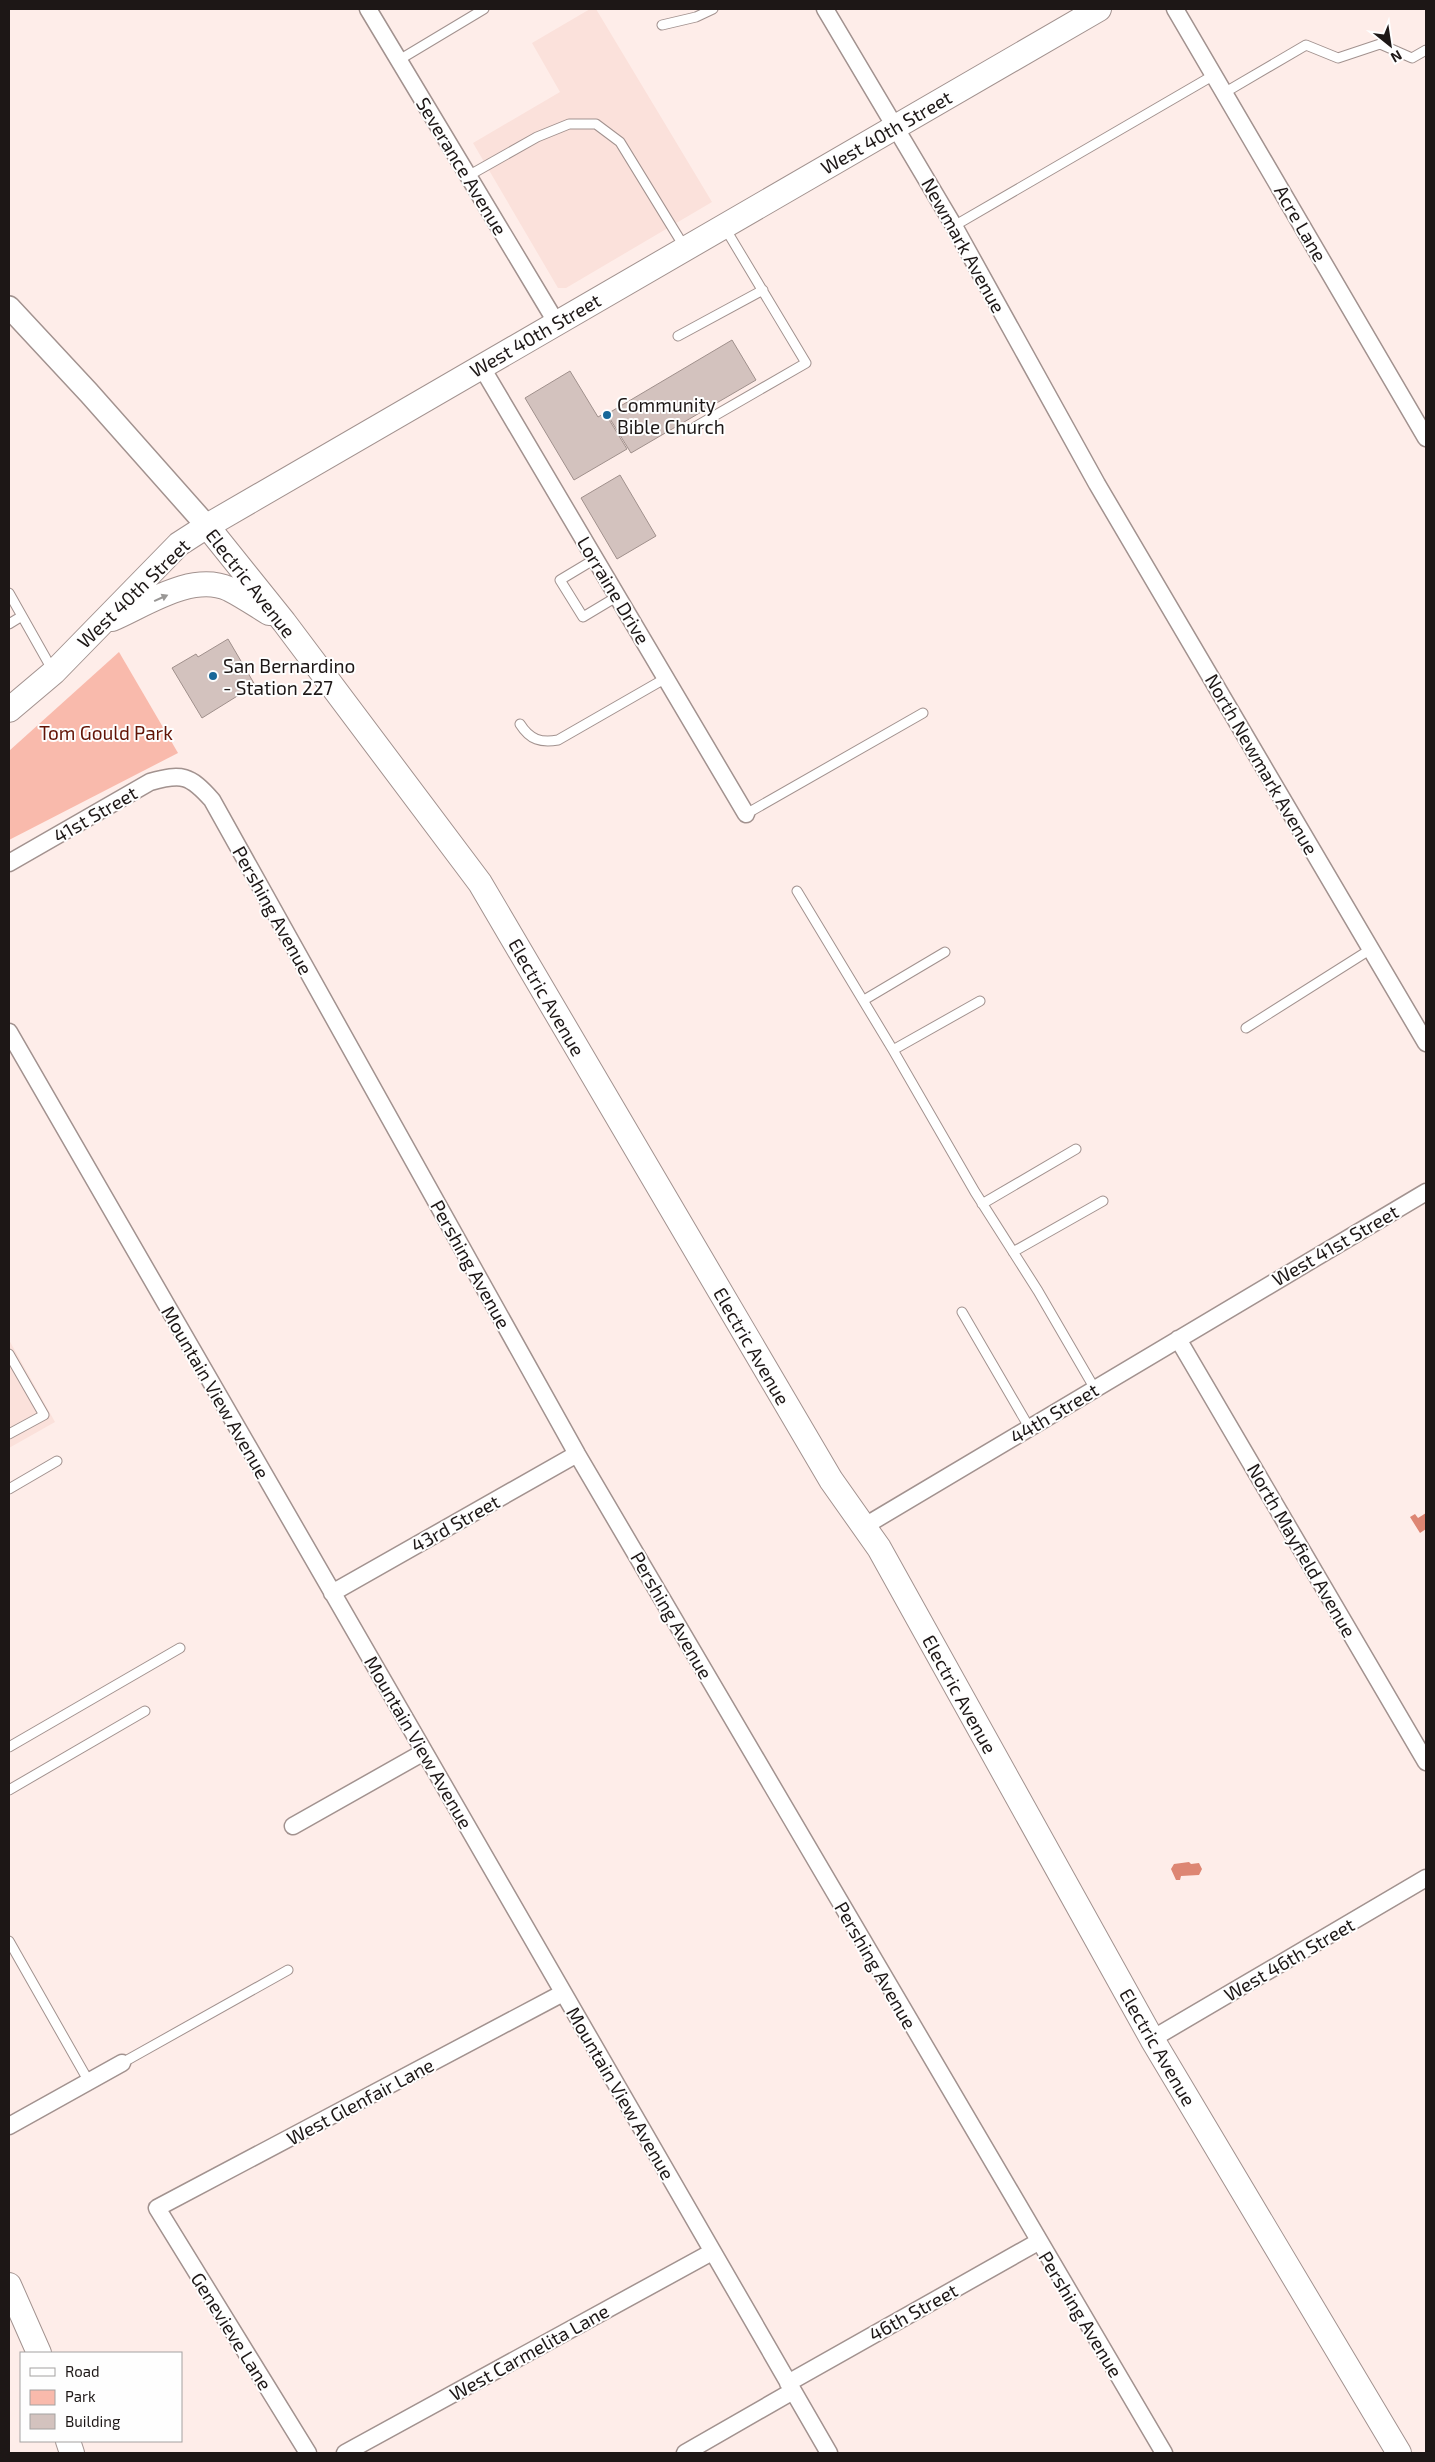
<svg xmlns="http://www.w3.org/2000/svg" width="1435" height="2462" viewBox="0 0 1435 2462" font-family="'Exo 2',sans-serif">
	<rect width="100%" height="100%" fill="#feede9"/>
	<!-- built -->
	<path fill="#fbe1db" d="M590 9H596L712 202 566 288H558L473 143 560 92 532 43Z
		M9 1340 55 1422 9 1448Z"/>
	<!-- green -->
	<path fill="#f9baac" d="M119 652 178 753 9 840V751Z"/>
	<!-- water -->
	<path fill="#dd8673" d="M1426 1513V1529L1420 1533 1410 1517 1415 1514 1418 1518Z
		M1189 1862 1191 1864 1199 1863 1202 1869 1199 1875 1181 1876 1180 1880H1176L1171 1869 1174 1864Z"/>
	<!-- building -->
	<path fill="#d3c2be" stroke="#a0908c" d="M732 340 756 380 631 453 607 414Z
		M570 371 598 417 605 413 627 449 574 480 525 398Z
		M620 475 656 536 617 559 581 498Z
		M228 639 255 685 202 718 172 668 196 654 198 657Z"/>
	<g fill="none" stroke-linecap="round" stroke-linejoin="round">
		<!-- service casing -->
		<g stroke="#a2928f" stroke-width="11">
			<path id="service" d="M662 25 696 17 713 9
				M399 60 484 9
				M1224 93 1306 45 1338 58 1380 44 1412 58 1426 50
				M468 176 537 137 569 124H596L620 142 685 248
				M954 226 1214 75
				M678 336 763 290
				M695 427 806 363 725 228
				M595 559 560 580 583 617 618 596
				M9 593 53 671
				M9 624 22 616
				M520 724C530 740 541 743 558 740L666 678
				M746 814 923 713
				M797 891 893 1050 975 1192 1038 1291 1095 1389
				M864 1000 945 952
				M1246 1028 1371 949
				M893 1050 980 1001
				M982 1204 1076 1149
				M1013 1252 1103 1201
				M962 1312 1029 1427
				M9 1354 44 1415 9 1434
				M9 1489 57 1461
				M9 1747 180 1648
				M9 1790 145 1711
				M9 1941 88 2080
				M122 2063 288 1970"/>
		</g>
		<!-- minor casing -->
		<g stroke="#a2928f" stroke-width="19">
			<path id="minor" d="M368 9 556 322
				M825 9 954 226 1097 484 1426 1043
				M1175 9 1426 438
				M481 366 746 814
				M9 863 150 782C182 773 190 775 212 800L577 1454 1164 2453
				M9 1032 829 2453
				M1178 1339 1426 1762
				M863 1527 1426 1192
				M332 1593 577 1454
				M293 1826 424 1752
				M1152 2039 1426 1878
				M9 2126 122 2063
				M788 2383 1038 2242
				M308 2453 157 2208 563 1993
				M345 2453 712 2252
				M685 2453 793 2391"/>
		</g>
		<!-- tertiary casing -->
		<g stroke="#a2928f" stroke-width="24">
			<path id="tertiary" d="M9 307 89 393 207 526"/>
		</g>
		<!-- secondary casing -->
		<g stroke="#a2928f" stroke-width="26">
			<path id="secondary" d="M207 526 284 622 480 883 831 1480 879 1548 1152 2039 1399 2453
				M112 619C145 605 192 572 229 589 243 596 256 605 269 613
				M9 710 54 672 179 544 207 526 1099 9
				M9 2285 39 2353
				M68 2441 72 2453"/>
		</g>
		<!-- service -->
		<use href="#service" stroke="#fff" stroke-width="9"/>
		<!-- minor -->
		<use href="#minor" stroke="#fff" stroke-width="16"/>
		<!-- tertiary -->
		<use href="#tertiary" stroke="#fff" stroke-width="21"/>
		<!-- secondary -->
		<use href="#secondary" stroke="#fff" stroke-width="24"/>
	</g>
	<!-- one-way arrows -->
	<defs><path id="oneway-solid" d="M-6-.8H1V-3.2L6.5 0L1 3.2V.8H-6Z" transform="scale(1.25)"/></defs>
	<use fill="#999796" href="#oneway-solid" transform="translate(161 598) rotate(-24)"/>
	<!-- markers -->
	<g fill="#186799" stroke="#fefefe" stroke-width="2">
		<circle cx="607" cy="415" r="5"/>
		<circle cx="213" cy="676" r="5"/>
	</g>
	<g text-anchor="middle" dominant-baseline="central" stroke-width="4" stroke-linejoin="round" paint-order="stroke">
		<!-- street labels -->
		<g font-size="19" fill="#1d1716" stroke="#fefefe">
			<text transform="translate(886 132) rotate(-30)">West 40th Street</text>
			<text transform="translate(462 166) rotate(59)">Severance Avenue</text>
			<text transform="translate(1301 223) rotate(60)">Acre Lane</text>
			<text transform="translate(964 245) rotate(61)">Newmark Avenue</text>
			<text transform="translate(535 335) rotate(-30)">West 40th Street</text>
			<text transform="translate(251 583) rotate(52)">Electric Avenue</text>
			<text transform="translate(614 590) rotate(59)">Lorraine Drive</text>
			<text transform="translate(133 593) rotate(-44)">West 40th Street</text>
			<text transform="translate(1262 764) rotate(60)">North Newmark Avenue</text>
			<text transform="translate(95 814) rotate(-30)">41st Street</text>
			<text transform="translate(273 910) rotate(61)">Pershing Avenue</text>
			<text transform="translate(547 997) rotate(60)">Electric Avenue</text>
			<text transform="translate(1335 1245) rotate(-30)">West 41st Street</text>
			<text transform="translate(471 1264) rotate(61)">Pershing Avenue</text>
			<text transform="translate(752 1346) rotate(60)">Electric Avenue</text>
			<text transform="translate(216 1392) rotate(60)">Mountain View Avenue</text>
			<text transform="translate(1054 1413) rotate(-31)">44th Street</text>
			<text transform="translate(455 1523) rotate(-29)">43rd Street</text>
			<text transform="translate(1302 1550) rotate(60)">North Mayfield Avenue</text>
			<text transform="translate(672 1615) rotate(60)">Pershing Avenue</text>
			<text transform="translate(960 1694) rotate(61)">Electric Avenue</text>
			<text transform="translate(419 1742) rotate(60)">Mountain View Avenue</text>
			<text transform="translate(1289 1959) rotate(-30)">West 46th Street</text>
			<text transform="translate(876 1965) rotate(60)">Pershing Avenue</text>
			<text transform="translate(1158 2047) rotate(60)">Electric Avenue</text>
			<text transform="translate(621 2093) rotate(60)">Mountain View Avenue</text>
			<text transform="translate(360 2101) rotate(-28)">West Glenfair Lane</text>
			<text transform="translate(913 2312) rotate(-29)">46th Street</text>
			<text transform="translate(1081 2314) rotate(59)">Pershing Avenue</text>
			<text transform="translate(232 2331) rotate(58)">Genevieve Lane</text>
			<text transform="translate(529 2352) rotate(-29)">West Carmelita Lane</text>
		</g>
		<!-- poi labels -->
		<g font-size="19" fill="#1d1716" stroke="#fefefe" text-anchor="start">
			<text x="617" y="404">Community<tspan x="617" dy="22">Bible Church</tspan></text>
			<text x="223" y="665">San Bernardino<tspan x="223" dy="22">- Station 227</tspan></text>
		</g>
		<!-- park labels -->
		<g font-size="19" fill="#621406" stroke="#fefefe">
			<text x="106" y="732">Tom Gould Park</text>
		</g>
	</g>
	<!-- border -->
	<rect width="1435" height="2462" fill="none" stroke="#1d1716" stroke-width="20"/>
	<!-- legend -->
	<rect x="20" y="2352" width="162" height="90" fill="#fefefe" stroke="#a4a2a1"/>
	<rect x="30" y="2368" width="25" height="8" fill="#ffffff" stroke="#a4a2a1"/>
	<text x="65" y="2377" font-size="15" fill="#1d1716">Road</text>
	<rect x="30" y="2390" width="25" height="15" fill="#f9baac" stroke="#a4a2a1"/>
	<text x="65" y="2402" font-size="15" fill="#1d1716">Park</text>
	<rect x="30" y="2414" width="25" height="15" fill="#d3c2be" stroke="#a4a2a1"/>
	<text x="65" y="2427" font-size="15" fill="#1d1716">Building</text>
	<!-- north arrow -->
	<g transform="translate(1390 45) rotate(150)" stroke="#fefefe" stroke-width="4" paint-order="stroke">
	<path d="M0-4L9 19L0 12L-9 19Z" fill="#1d1716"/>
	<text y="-8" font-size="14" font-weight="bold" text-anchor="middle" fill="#1d1716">N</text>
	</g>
</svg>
